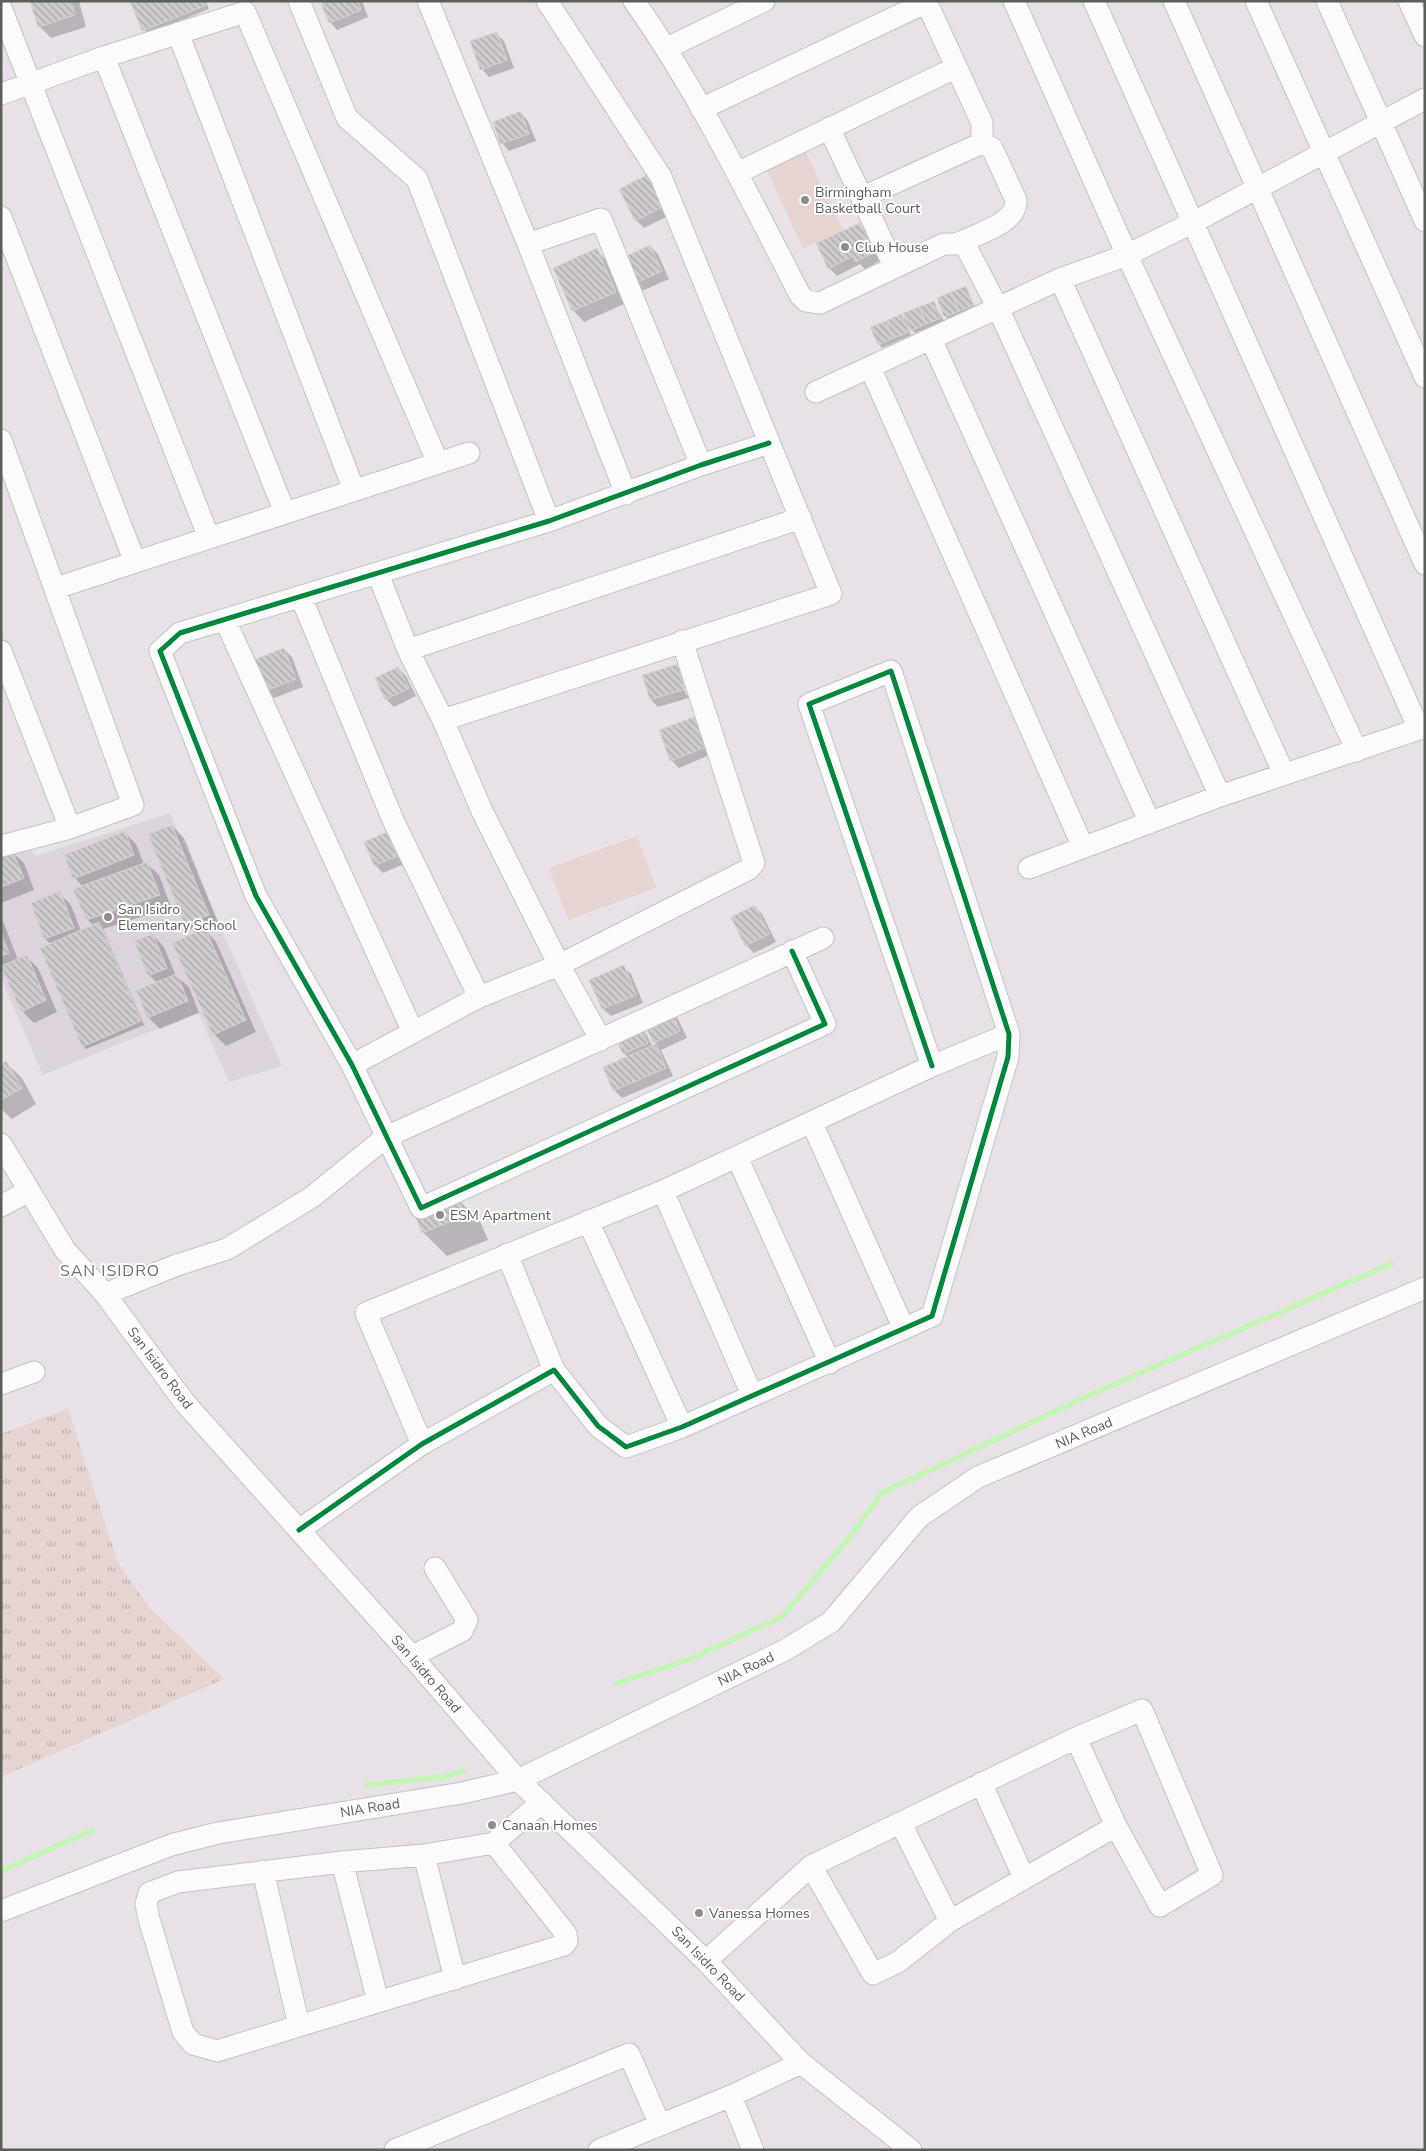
<svg xmlns="http://www.w3.org/2000/svg" width="1426" height="2151" viewBox="0 0 1426 2151" font-family="'Nunito Sans',sans-serif">
	<defs>
		<pattern id="grass-tufts" width="24" height="20" patternUnits="userSpaceOnUse" patternTransform="scale(1.25)"><rect width="24" height="20" fill="#e5d4d0"/><path d="M3 7l-1-3M5 7V3M7 7l1-3M15 17l-1-3M17 17v-4M19 17l1-3" fill="none" stroke="#bdafac"/></pattern>
		<pattern id="building-back-hatch" width="6" height="6" patternUnits="userSpaceOnUse" patternTransform="scale(1.25)"><rect width="6" height="6" fill="#cfcbce"/><path d="M-1 5l2 2M0 0l6 6M5-1l2 2" fill="none" stroke="#aba8aa"/></pattern>
	</defs>
	<rect width="100%" height="100%" fill="#e8e2e8"/>
	<!-- education -->
	<path fill="#ddd3dc" d="M170 813 282 1066 229 1082 198 1012 43 1075 1 978V854L28 847 36 856Z"/>
	<!-- grass -->
	<path fill="url(#grass-tufts)" d="M68 1409 117 1560 148 1606 224 1679 1 1777V1434Z"/>
	<!-- green -->
	<path fill="#e5d4d0" d="M806 152 843 231 803 249 767 170Z
		M637 836 656 888 568 920 549 868Z"/>
	<!-- shadow -->
	<path fill="#0003" fill-rule="evenodd" d="M31 1H79L86 27 51 38 39 26Z
		M132 1H206L209 9 147 34Z
		M321 1H362L368 17 337 30 330 22Z
		M496 33 504 41 514 68 489 77 482 69Z
		M521 113 528 121 536 141 509 151 502 143 494 122Z
		M647 176 655 184 670 215 644 228 636 220Z
		M860 225 868 232 881 260 865 269 860 264 837 276 829 268Z
		M650 246 658 254 669 279 642 291 635 284Z
		M596 250 608 262 626 303 584 322 573 310Z
		M965 288 976 308 949 320 945 316Z
		M934 302 944 321 915 333 907 326 911 335 882 348 879 344 901 315 909 323Z
		M284 649 292 657 303 687 274 698 266 691Z
		M677 665 685 673 692 697 658 707 651 700ZM679 672H682L688 695H686Z
		M398 668 406 676 416 696 394 707 386 699Z
		M693 718 701 726 712 754 679 768 671 760Z
		M172 826 184 838 220 927 207 932 216 942 256 1032 226 1046 214 1034 196 934 186 924Z
		M124 832 136 844 144 864H147L159 875 171 907 103 929 144 1025 86 1049 83 1046 51 944 45 939 32 903 59 893 71 905 81 931 94 926 87 919 83 887 75 878Z
		M387 834 394 841 404 864 383 873 375 865Z
		M12 852 24 863 34 890 1 903V856Z
		M755 907 762 914 776 942 754 953 746 945 732 918Z
		M1 916 18 960 26 956 38 968 57 1012 34 1023 22 1011 5 971 1 972Z
		M153 935 164 947 176 976 189 987 199 1013 160 1029 148 1017 157 983 149 975Z
		M623 967 631 974 643 1003 611 1016 603 1009Z
		M670 1011 678 1019 687 1038 661 1050 673 1076 622 1098 614 1090 628 1058 624 1053 639 1026 646 1034 653 1047 657 1045 654 1042Z
		M6 1063 22 1078 36 1104 12 1119 1 1109V1065Z
		M458 1199 481 1223 488 1240 447 1256 423 1232Z"/>
	<g fill="none" stroke-linecap="round" stroke-linejoin="round">
		<!-- stream -->
		<path stroke="#c2f4b4" stroke-width="5.5" d="M617 1683 690 1659 782 1617 851 1536 882 1493 1092 1394 1391 1264
			M367 1785 443 1777 463 1771
			M1 1871 93 1830"/>
	</g>
	<!-- building -->
	<path fill="url(#building-back-hatch)" stroke="#d7d2d7" d="M30 1H71L75 15 38 27Z
		M130 1H205L207 5 142 31Z
		M328 1H358L361 10 329 23 321 4Z
		M497 32 507 60 480 70 470 41Z
		M521 111 529 134 500 144 493 122Z
		M647 175 663 207 635 221 619 189Z
		M860 223 875 252 856 262 853 256 828 269 816 243Z
		M650 245 662 271 634 284 622 258Z
		M597 248 616 292 572 311 553 268Z
		M966 286 974 305 959 311 951 292Z
		M951 292 959 311 944 317 937 298Z
		M934 301 941 318 926 324 919 307Z
		M919 307 926 324 910 331 903 313Z
		M901 314 909 332 893 338 886 321Z
		M886 321 893 338 878 345 870 327Z
		M284 648 296 679 265 691 253 660Z
		M678 664 685 689 650 700 642 675Z
		M398 667 409 688 385 700 375 678Z
		M694 717 706 747 670 761 659 730Z
		M172 825 209 915 185 925 148 834Z
		M125 831 134 855 73 879 64 855Z
		M387 832 397 856 374 866 364 842Z
		M12 850 24 878 1 887V855Z
		M147 862 160 895 86 920 73 889Z
		M60 891 74 928 44 939 31 903Z
		M755 905 769 934 745 946 731 917Z
		M99 922 141 1021 82 1047 40 948Z
		M205 928 246 1020 213 1035 172 943Z
		M1 933 9 953 1 956Z
		M153 934 167 968 148 976 134 941Z
		M27 955 46 1000 21 1012 1 966Z
		M624 965 636 995 602 1009 589 980Z
		M177 974 188 1001 147 1018 136 990Z
		M671 1010 680 1031 653 1043 644 1022Z
		M639 1025 648 1043 623 1054 614 1035Z
		M656 1044 666 1068 613 1091 603 1067Z
		M6 1061 22 1088 1 1100V1064Z
		M458 1198 465 1216 422 1233 415 1215Z"/>
	<g fill="none" stroke-linecap="round" stroke-linejoin="round">
		<!-- minor casing -->
		<g stroke="#c3c3c2" stroke-width="23">
			<path id="minor" d="M299 1 347 118 417 179 549 521
				M428 1 528 244 626 494
				M634 1C699 93 749 196 800 295L806 301 820 303 944 244H956L963 241C980 233 1018 222 1016 200L992 148 982 143V123L926 1
				M1014 1 1127 255 1357 751
				M1094 1 1419 729
				M1174 1 1425 564
				M1256 1 1425 377
				M1327 1 1425 221
				M1409 1 1425 36
				M1 8 209 538
				M178 33 354 490
				M667 48 764 1
				M104 57 285 513
				M1 94 104 57 245 12 438 463
				M701 109 927 2
				M829 128 894 266
				M737 173 955 68
				M863 197 982 143
				M1 217 135 562
				M963 241 998 308 1220 796
				M528 244 601 219 701 465
				M1060 279 1284 774
				M931 339 1150 823
				M870 367 1083 847
				M816 392 1060 279 1127 255 1192 223 1425 99
				M1 440 133 805 70 828 1 846
				M769 443 701 465 549 521 180 633 160 651 256 896 352 1065 421 1208 825 1024 792 951
				M378 574 408 650 443 720 482 811 559 965 601 1040
				M56 588 469 453
				M301 597 393 820 479 997
				M225 620 413 1032
				M408 650 801 518
				M1 651 70 828
				M443 720 831 594 661 177 547 1
				M1029 868 1220 796 1425 727
				M352 1065 479 997 559 965 749 869 754 863 682 641
				M812 1123 904 1329
				M1 1144 65 1250 105 1294 185 1403 402 1645 518 1780 706 1961 801 2063 911 2150
				M737 1157 830 1363
				M663 1191 752 1395
				M1 1206 29 1191
				M588 1221 682 1427
				M507 1254 554 1370
				M105 1294 177 1265 227 1249 312 1197 386 1137 823 938
				M1 1384 34 1372
				M422 1444 366 1313 663 1191 932 1066 1009 1034
				M299 1530 422 1444 554 1370 598 1426 626 1447 682 1427 932 1316 1008 1057 1009 1034 891 671 809 704 932 1066
				M411 1657 462 1631 467 1620 435 1568
				M981 1783 1024 1878
				M901 1824 950 1921
				M494 1843 424 1855 342 1862 178 1882 149 1893 146 1904 149 1919 183 2032 193 2044 217 2051 564 1945 567 1941 566 1934 494 1843 542 1802
				M424 1855 455 1979
				M342 1862 378 2001
				M811 1866 873 1974 898 1962 950 1921 1116 1826
				M263 1871 299 2026
				M1 1911 171 1845 218 1833 462 1793 518 1780 785 1650 831 1622 919 1517 978 1477 1425 1288
				M706 1961 811 1866 1076 1738 1142 1710 1212 1875 1160 1906 1116 1826 1076 1738
				M731 2096 753 2150
				M395 2150 629 2054 660 2125
				M599 2150 731 2096 801 2063"/>
		</g>
		<!-- minor -->
		<use href="#minor" stroke="#fcfbfc" stroke-width="21"/>
		<!-- cycleway casing -->
		<g stroke="#fff" stroke-width="8">
			<path id="cycleway" d="M769 443 701 465 549 521 180 633 160 651 256 896 352 1065 421 1208 825 1024 792 951
				M299 1530 422 1444 554 1370 598 1426 626 1447 682 1427 932 1316 1008 1057 1009 1034 891 671 809 704 932 1066"/>
		</g>
		<!-- cycleway -->
		<use href="#cycleway" stroke="#00873e" stroke-width="5"/>
	</g>
	<!-- markers -->
	<g fill="#8b8e8a" stroke="#fff" stroke-width="2">
		<circle cx="805" cy="200" r="5"/>
		<circle cx="845" cy="247" r="5"/>
		<circle cx="108" cy="917" r="5"/>
		<circle cx="440" cy="1215" r="5"/>
		<circle cx="492" cy="1825" r="5"/>
		<circle cx="699" cy="1913" r="5"/>
	</g>
	<g text-anchor="middle" dominant-baseline="central" stroke-width="4" stroke-linejoin="round" paint-order="stroke">
		<!-- poi labels -->
		<g font-size="14" fill="#596058" stroke="#fff" text-anchor="start">
			<text x="815" y="192">Birmingham<tspan x="815" dy="16">Basketball Court</tspan></text>
			<text x="855" y="247">Club House</text>
			<text x="118" y="909">San Isidro<tspan x="118" dy="16">Elementary School</tspan></text>
			<text x="450" y="1215">ESM Apartment</text>
			<text x="502" y="1825">Canaan Homes</text>
			<text x="709" y="1913">Vanessa Homes</text>
		</g>
		<!-- street labels -->
		<g font-size="14" fill="#596058" stroke="#fff">
			<text transform="translate(160 1368) rotate(53)">San Isidro Road</text>
			<text transform="translate(1084 1433) rotate(-23)">NIA Road</text>
			<text transform="translate(746 1669) rotate(-26)">NIA Road</text>
			<text transform="translate(426 1674) rotate(49)">San Isidro Road</text>
			<text transform="translate(370 1808) rotate(-9)">NIA Road</text>
			<text transform="translate(708 1964) rotate(46)">San Isidro Road</text>
		</g>
		<!-- quarter labels -->
		<g font-size="16" letter-spacing="1" fill="#6b7269" stroke="#fff">
			<text x="110" y="1271">SAN ISIDRO</text>
		</g>
	</g>
	<!-- border -->
	<rect width="1426" height="2151" fill="none" stroke="#596058" stroke-width="5"/>
</svg>
